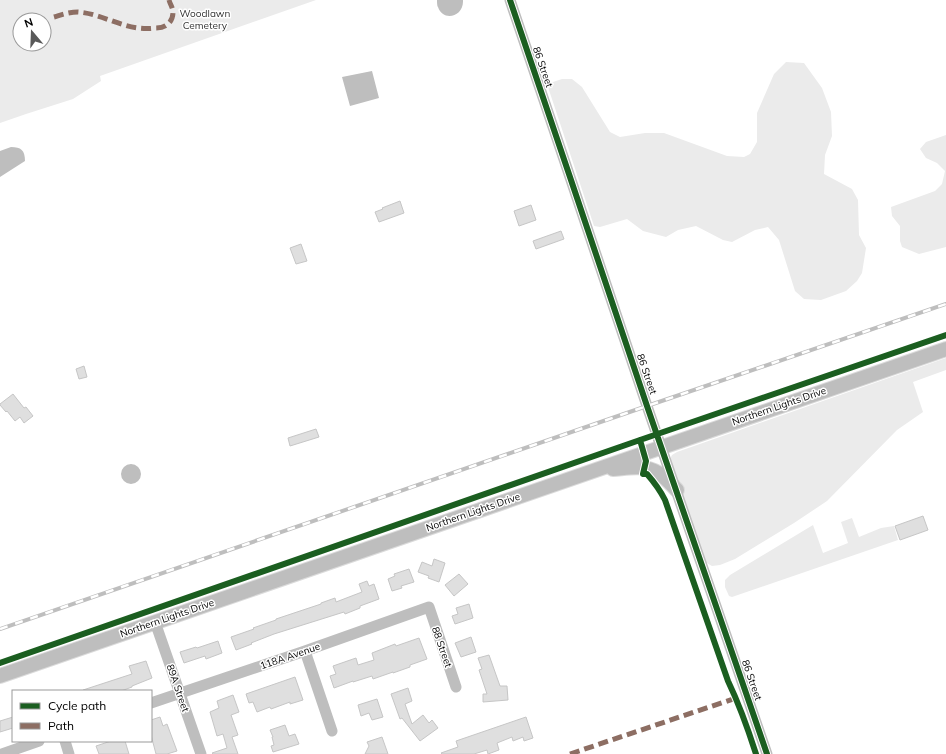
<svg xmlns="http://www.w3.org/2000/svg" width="946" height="754" viewBox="0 0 946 754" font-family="Mulish,sans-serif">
	<rect width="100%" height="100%" fill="#fff"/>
	<!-- green -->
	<path fill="#ebebeb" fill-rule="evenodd" d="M0 0H316L100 76 101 81 73 99 26 114 0 123ZM20 20H44V44H20Z
		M786 62 804 63 822 88 831 112 832 136 825 155 824 174 852 189 858 200 859 235 866 248 862 273 857 281 846 291 821 300 804 299 795 291 779 240 768 227 755 230 732 242 723 240 696 226 678 230 666 237 643 231 627 219 600 227 594 226 547 84 562 79H572L582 87 610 132 620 137 645 133H664L727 156 744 157 750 154 757 142V113L774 74Z
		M946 135V247L919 254 902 247 900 241V226L892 216 891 207 935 191 942 184 945 171 937 163 926 158 920 149 926 142Z
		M946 358V370L913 382 923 412 897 430 827 501 794 523 735 559 720 565 712 566 705 562 670 459 672 455 677 452Z
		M852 518 859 537 881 528 894 526 898 540 732 597 729 596 725 587V580L730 575 813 525 823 553 848 543 841 522Z"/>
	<!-- water -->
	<path fill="#bebebe" d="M437 0H463C464 17 443 22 438 7 437 6 437 1 437 0Z
		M372 71 379 98 350 106 342 77Z
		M11 147C21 147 25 150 25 161L0 177V151Z
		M121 474a10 10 0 1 1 20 0a10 10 0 1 1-20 0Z"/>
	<!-- building -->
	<path fill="#dfdfdf" stroke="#c6c6c6" d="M400 201 404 213 379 222 375 212 383 209 382 208Z
		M531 205 536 220 519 226 514 211Z
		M561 231 564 239 536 249 533 241Z
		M301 244 307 261 296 264 290 248Z
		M84 366 87 377 79 379 76 369Z
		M13 394 24 408 26 407 33 416 24 423 20 417 15 421 7 411 6 412 0 405V404Z
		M316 429 319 437 290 446 288 438Z
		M923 516 928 530 900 540 895 526Z
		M434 559 445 563 439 582 428 578 429 576 418 572 422 562 432 566Z
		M409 569 414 582 401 586 402 588 392 591 388 579 395 576 394 574Z
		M459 574 468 584 454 596 445 585Z
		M367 581 369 586 374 584 379 599 360 606V608L345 614 344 612 274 634 251 643 252 644 236 650 231 637 254 629 253 628 276 620V619L321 604V603L335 598 336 602 362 592 359 584Z
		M469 604 473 618 455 624 452 616 458 614 456 608Z
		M471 637 476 652 461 657 455 643Z
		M419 638 427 659 410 665V667L393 673V672L373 679 372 676 353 682V681L334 688 330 676 336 674 333 666 356 658 358 665 374 660 372 653 395 644 396 646Z
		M218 641 222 653 206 659 205 656 184 663 180 652 196 647 197 648Z
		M489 655 500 686H507L508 700 483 702V694H487L479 670 482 669 478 658Z
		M146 661 152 678 132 686V687L121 691H83V690L132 674 129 666Z
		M295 677 303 700 290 704V702L271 709 270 707 257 712 253 702 249 703 246 694Z
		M408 688 412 701 405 704 412 724 423 715 429 723 432 720 438 728 420 741 402 718 400 719 391 694Z
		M233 695 239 712 231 715 238 735 232 737 238 754H213L212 753 227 748 223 734 217 736 210 712 219 708 217 701Z
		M377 699 383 717 372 720 369 713 361 716 358 705Z
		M13 717V728L0 732V721Z
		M160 717 163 726 167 724 177 751 167 754H156L151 735V720Z
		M526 717 533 738 524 741 523 737 513 741 512 737 497 743 499 750 488 754 487 750 474 754H442L441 753 458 747 456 741Z
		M285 725 289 736 295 734 299 744 273 752 271 746 274 745 272 737H273L270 730Z
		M382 737 388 754H365L369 746 367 742Z
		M111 741H125L129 754H99L96 746Z"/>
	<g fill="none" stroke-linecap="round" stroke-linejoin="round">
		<!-- major casing -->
		<g stroke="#dbdbdb" stroke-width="16">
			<path id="major" d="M613 469C628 468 644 464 658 473 665 477 671 484 677 490
				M0 676 946 349"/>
		</g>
		<!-- minor -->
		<path stroke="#bebebe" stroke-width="11" d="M510 0 571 180 647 406 767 754
			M155 622 201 754
			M305 651 332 731
			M151 703 305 651 429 607 456 687
			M65 741 69 754
			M2 754 39 741"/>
		<!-- major -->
		<use href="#major" stroke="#bebebe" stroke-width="14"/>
		<!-- rail casing -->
		<g stroke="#bebebe" stroke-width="4">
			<path id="rail" d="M0 629 647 406 946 304"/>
		</g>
		<!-- rail -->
		<use href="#rail" stroke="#fff" stroke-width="2.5" stroke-dasharray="8" stroke-linecap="butt"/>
		<!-- quiet -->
		<path stroke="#8d6e63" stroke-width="5" stroke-dasharray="10 5" stroke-linecap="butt" d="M54 17C61 15 69 12 78 12 105 14 126 32 155 28 161 28 165 27 169 23 172 20 173 16 173 12 173 8 170 4 169 0
			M570 754 736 698"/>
		<!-- cycleway casing -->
		<g stroke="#fff" stroke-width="8">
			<path id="cycleway" d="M510 0 571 180 647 406 767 754
				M640 440 646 461 643 474H647C654 482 660 490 665 500L728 681C739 704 748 729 756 754
				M0 663 640 440 946 335"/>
		</g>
		<!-- cycleway -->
		<use href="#cycleway" stroke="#1b5e20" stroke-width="6"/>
	</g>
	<g text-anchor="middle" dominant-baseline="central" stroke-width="3" stroke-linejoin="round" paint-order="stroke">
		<!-- park labels -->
		<g font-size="10" fill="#323232" stroke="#fff">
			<text x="205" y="13">Woodlawn<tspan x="205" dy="12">Cemetery</tspan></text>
		</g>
		<!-- street labels -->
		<g font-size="10" fill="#000" stroke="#fff">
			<text transform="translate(543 67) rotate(71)">86 Street</text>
			<text transform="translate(647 374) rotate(71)">86 Street</text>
			<text transform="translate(779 406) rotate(-19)">Northern Lights Drive</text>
			<text transform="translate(473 512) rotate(-19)">Northern Lights Drive</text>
			<text transform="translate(167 618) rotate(-19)">Northern Lights Drive</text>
			<text transform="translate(442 647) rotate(71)">88 Street</text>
			<text transform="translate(290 656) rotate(-19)">118A Avenue</text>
			<text transform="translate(752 680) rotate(71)">86 Street</text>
			<text transform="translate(178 688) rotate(71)">89A Street</text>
		</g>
	</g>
	<!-- legend -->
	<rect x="12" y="690" width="140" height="52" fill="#ffffff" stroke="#999999"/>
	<rect x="20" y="703" width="20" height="6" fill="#1b5e20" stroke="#999999"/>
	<text x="48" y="710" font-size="12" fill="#000000">Cycle path</text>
	<rect x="20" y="723" width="20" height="6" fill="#8d6e63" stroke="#999999"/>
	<text x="48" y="730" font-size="12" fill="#000000">Path</text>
	<!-- north arrow -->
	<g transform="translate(32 32) rotate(341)"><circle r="19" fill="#ffffff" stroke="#999999"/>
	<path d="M0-3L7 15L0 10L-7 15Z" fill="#595959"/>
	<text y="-6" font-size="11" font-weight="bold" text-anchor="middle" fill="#000000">N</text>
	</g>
</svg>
